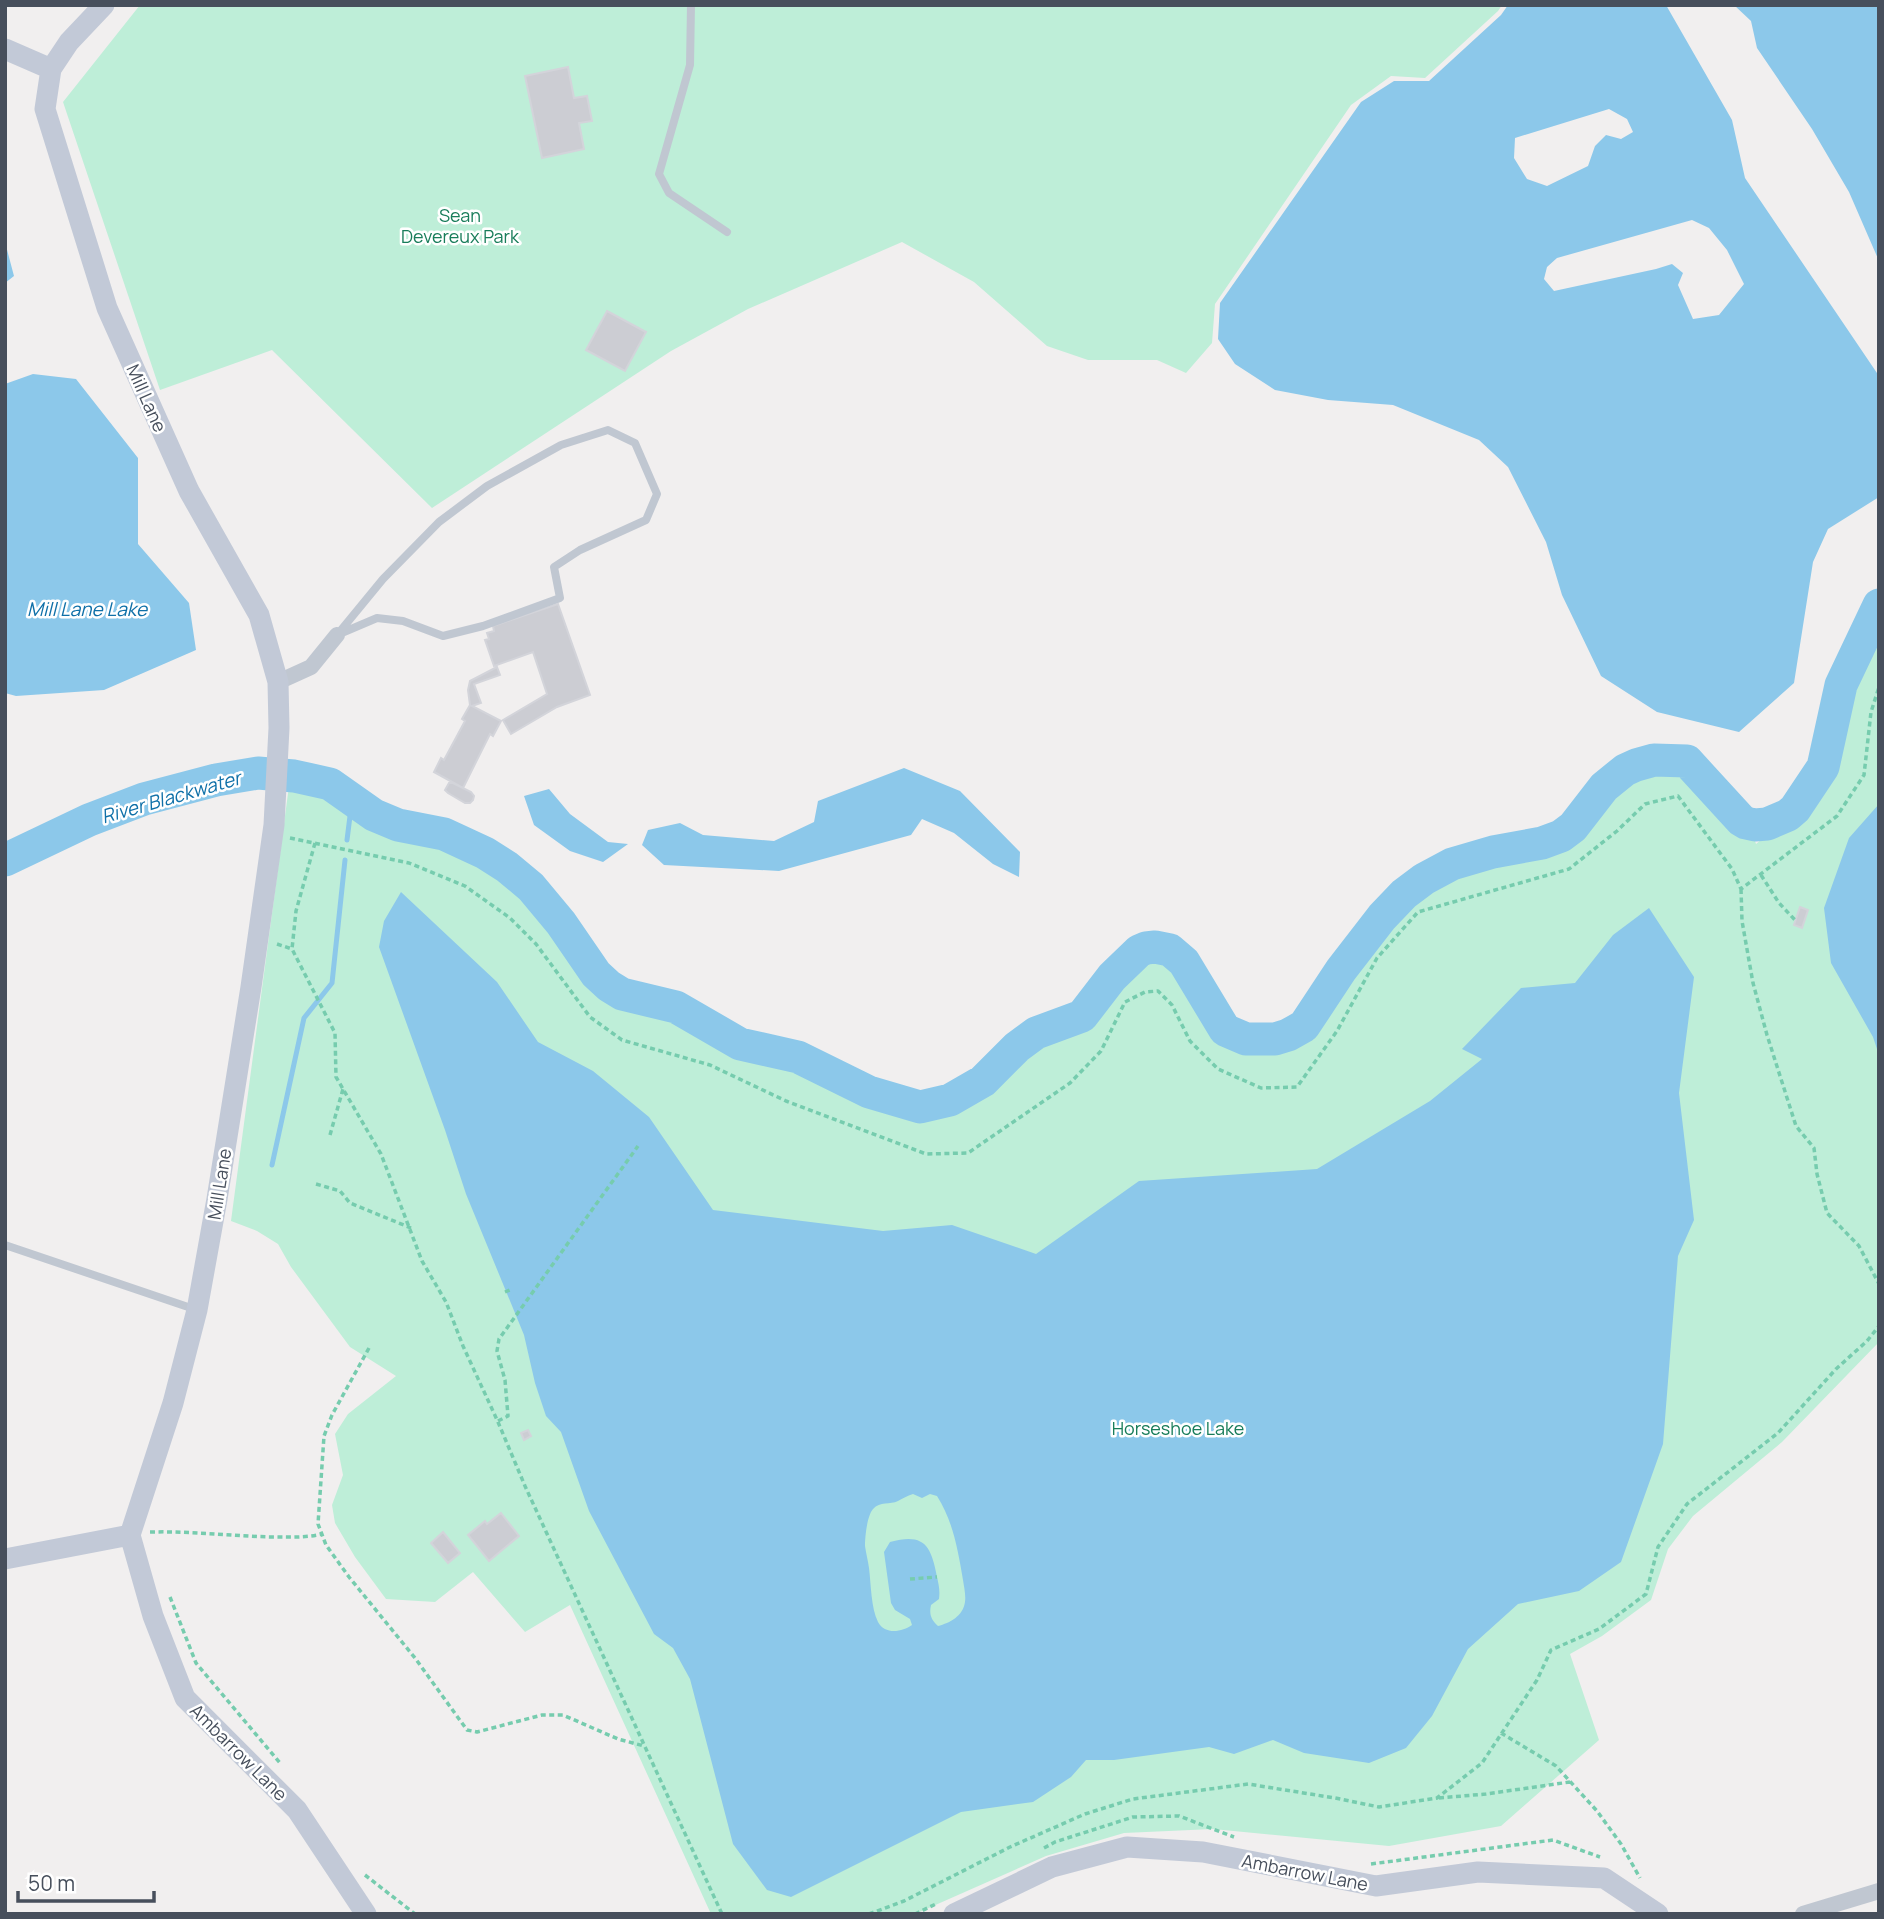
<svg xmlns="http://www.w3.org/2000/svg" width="1884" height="1919" viewBox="0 0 1884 1919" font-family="Manrope,sans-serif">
	<rect width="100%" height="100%" fill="#f1efef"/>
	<!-- green -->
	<path fill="#beeed8" d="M140 5H1502L1498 11 1425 78 1391 76 1351 105 1215 304 1212 343 1186 373 1157 360H1088L1047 346 974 282 902 242 748 309 671 351 432 508 272 350 160 390 63 102Z
		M1879 603V1342L1782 1442 1693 1516 1668 1549 1651 1600 1602 1636 1570 1654 1599 1740 1501 1826 1389 1846 1213 1829 1124 1833 1046 1856 915 1914H711L570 1605 525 1632 473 1572 435 1602 386 1599 355 1557 335 1523 332 1505 343 1475 335 1434 348 1414 396 1376 350 1347 291 1267 278 1244 257 1231 231 1221 291 771 331 780 376 811 399 820 445 830 488 849 534 885 565 920 598 971 611 982 678 1004 741 1040 800 1053 871 1088 920 1102 947 1096 981 1078 1015 1044 1034 1030 1081 1012 1108 973 1145 945 1155 943 1172 946 1188 959 1226 1025C1243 1034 1269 1038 1287 1028 1301 1021 1309 1004 1318 992 1337 965 1356 936 1379 912 1412 878 1446 856 1492 846 1513 841 1541 842 1560 830 1572 823 1579 810 1588 799 1620 757 1638 755 1689 754L1747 814 1756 844 1835 778 1844 690 1876 606Z"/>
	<!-- water -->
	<path fill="#8cc8ea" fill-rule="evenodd" d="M1508 5H1666L1732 120 1745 178 1879 376V497L1828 529 1813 562 1794 683 1739 732 1657 712 1601 676 1562 595 1546 542 1508 467 1479 440 1393 405 1328 400 1275 390 1235 364 1218 339 1220 303 1361 102 1394 81H1429L1501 15ZM1609 109 1627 119 1633 132 1621 139 1606 135 1595 146 1588 166 1547 186 1527 179 1514 158 1515 138ZM1692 220 1709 228 1727 250 1744 284 1719 315 1693 319 1678 285 1683 273 1672 264 1656 269 1554 291 1544 279 1547 267 1557 258Z
		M1734 5H1879V261L1849 192 1812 129 1757 48 1751 21Z
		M5 242 14 276 5 283Z
		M33 374 76 379 138 458V544L189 603 196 650 104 690 16 696 5 693V384Z
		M904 768 960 791 1020 852 1019 877 993 864 954 833 922 819 911 835 779 871 664 865 642 845 648 830 680 823 703 835 774 841 814 822 818 801Z
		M549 789 570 814 608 842 628 844 603 862 570 851 534 825 524 796Z
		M1879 804V1055L1873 1037 1831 963 1824 908 1849 838Z
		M401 892 497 982 538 1042 593 1071 649 1117 713 1210 883 1231 952 1225 1036 1254 1139 1181 1317 1169 1430 1101 1482 1059 1462 1049 1521 988 1575 983 1613 935 1649 908 1694 977 1679 1093 1694 1220 1678 1256 1663 1444 1621 1562 1579 1591 1518 1604 1468 1649 1432 1716 1406 1748 1369 1763 1304 1753 1273 1740 1234 1754 1209 1747 1114 1760H1086L1071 1777 1033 1802 961 1812 791 1897 767 1890 733 1844 690 1679 673 1648 654 1634 589 1511 561 1432 546 1416 535 1383 524 1335 466 1194 445 1130 379 947 384 921ZM913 1494 922 1498 930 1494 937 1496C953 1521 958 1550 963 1580 964 1587 966 1595 965 1602 963 1616 950 1623 938 1626 931 1620 929 1614 931 1605L939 1599C940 1591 939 1586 937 1577 931 1545 924 1533 890 1542L884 1552 891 1603 895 1610 910 1619 912 1625C902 1632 885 1635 878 1622 871 1608 871 1584 869 1568 868 1561 866 1553 865 1546 865 1537 867 1516 873 1509 880 1501 890 1505 898 1501 903 1498 907 1496 913 1494Z"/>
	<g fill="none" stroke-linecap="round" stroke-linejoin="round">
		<!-- stream -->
		<path stroke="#8cc8ea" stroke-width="5" d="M347 840 352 800
			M272 1165 304 1018 332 983 345 860"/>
		<!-- river -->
		<path stroke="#8cc8ea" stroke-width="33" d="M5 860 89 820 144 799 216 780 258 773 294 776 330 784 374 815 398 825 444 834 485 853 507 867 531 887 561 923 596 974 609 986 622 994 676 1007 740 1044 798 1057 869 1092 920 1107 950 1100 983 1081 1017 1047 1036 1033 1082 1016 1112 977 1139 951 1146 948 1155 947 1170 950 1184 962 1225 1030 1246 1039H1275L1288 1035 1304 1026 1341 970 1382 917 1404 894 1424 879 1452 864 1493 852 1542 843 1561 836 1573 827 1604 787 1625 770 1636 765 1654 760 1687 761 1741 820 1746 823 1755 825 1767 824 1788 815 1795 809 1823 767 1841 685 1879 605"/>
	</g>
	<!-- building -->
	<path fill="#cccdd3" stroke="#d3d4da" stroke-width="2" d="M568 67 574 98 587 96 592 121 579 123 584 149 542 158 525 76Z
		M607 311 646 332 625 371 586 350Z
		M558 604 590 695 557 707 511 734 503 720 547 694 533 652 494 666 485 640 489 639 487 633 494 631 493 626Z
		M497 667 500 675 474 684 481 703 472 706 501 721 493 736 490 734 463 788 434 772 441 758 444 760 465 721 462 719 470 705 468 690 470 681Z
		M449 783H453L471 792 474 796 473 800 470 803H465L448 793 445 790Z
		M1800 907 1808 910 1802 928 1794 925Z
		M528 1430 531 1436 524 1440 521 1433Z
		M501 1513 519 1536 489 1561 468 1535 485 1521 487 1524Z
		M443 1532 460 1553 448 1563 431 1543Z"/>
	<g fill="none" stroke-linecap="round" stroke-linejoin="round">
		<!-- path -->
		<path stroke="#76ccae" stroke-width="3.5" stroke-dasharray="5 3.5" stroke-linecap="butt" d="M290 838 409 863 465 886 510 918 536 944 590 1017 622 1040 710 1065 786 1101 926 1154 968 1153 1070 1083 1101 1051 1125 1002 1145 992 1158 991 1172 1005 1190 1041 1218 1069 1261 1088 1297 1087 1337 1031 1377 958 1418 912 1569 869 1617 831 1645 804 1678 796 1732 869 1741 889 1837 816 1864 775 1871 712 1879 687
			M315 843 296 911 292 949 335 1033 336 1077 381 1154 422 1261 446 1302 463 1346 498 1422 525 1486 722 1914
			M1761 875 1779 903 1795 920
			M1741 889 1742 921 1753 983 1767 1035 1796 1126 1814 1148 1817 1174 1827 1213 1859 1246 1879 1284
			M277 944 292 949
			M330 1135 343 1089
			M316 1184 340 1191 350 1203 411 1228
			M505 1292 512 1289
			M369 1348 332 1415 324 1436 318 1524 326 1545 349 1577 415 1658 467 1730 477 1732 542 1715H563L618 1739 644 1746
			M498 1421 508 1416 505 1380 497 1351 499 1339 638 1146
			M150 1532C191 1531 232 1536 272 1537 290 1537 305 1538 322 1534
			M910 1579 937 1577
			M170 1597 196 1663 280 1763
			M1501 1733 1556 1766 1597 1811 1621 1844 1640 1878
			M1439 1798 1486 1794 1570 1782
			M1044 1848 1055 1842 1133 1817 1179 1816 1234 1837
			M1371 1864 1553 1840 1600 1857
			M365 1875 415 1914
			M869 1914 904 1901 1010 1847 1085 1814 1133 1799 1248 1784 1335 1798 1379 1807 1437 1798 1482 1763 1537 1680 1551 1650 1599 1629 1646 1594 1658 1547 1687 1504 1778 1433 1836 1369 1867 1341 1879 1326
			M915 1914 938 1903"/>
		<!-- lane -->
		<path stroke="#c0c7d1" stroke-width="8" d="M691 5 690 65 659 174 669 193 727 232
			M608 430 635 443 657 494 646 520 580 550 554 567 560 598 483 626 443 636 403 621 377 618 337 635 383 579 439 522 487 486 561 445Z
			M5 1245 194 1309"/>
		<!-- street -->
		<path stroke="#c0c7d1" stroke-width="16" d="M278 682 311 667 337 635
			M1803 1914 1879 1891"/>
		<!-- secondary -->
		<path stroke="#c2c9d7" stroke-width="21" d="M104 5 69 42 51 69 45 109 107 308 189 491 259 615 278 682 279 728 274 825 251 987 217 1199 197 1310 173 1403 130 1535
			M5 49 51 69
			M130 1535 153 1616 185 1698 297 1810 366 1914
			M5 1559 130 1535
			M954 1914 1052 1867 1127 1847 1203 1852 1376 1886 1478 1872 1604 1878 1658 1914"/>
	</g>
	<g text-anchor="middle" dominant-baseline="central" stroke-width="5" stroke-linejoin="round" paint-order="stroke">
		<!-- park labels -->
		<g font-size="18" fill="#187d5a" stroke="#fff">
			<text x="460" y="215">Sean<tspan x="460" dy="21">Devereux Park</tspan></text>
			<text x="1178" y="1428">Horseshoe Lake</text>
		</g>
		<!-- street labels -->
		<g font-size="18" fill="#474f5c" stroke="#fff">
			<text transform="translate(147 398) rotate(66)">Mill Lane</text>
			<text transform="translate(219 1184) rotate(-81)">Mill Lane</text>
			<text transform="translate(239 1752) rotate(45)">Ambarrow Lane</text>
			<text transform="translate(1305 1872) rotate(11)">Ambarrow Lane</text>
		</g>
		<!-- water labels -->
		<g font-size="19" font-style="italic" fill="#0f70a8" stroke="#fff">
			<text x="87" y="609">Mill Lane Lake</text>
			<text transform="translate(171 797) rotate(-16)">River Blackwater</text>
		</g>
	</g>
	<!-- border -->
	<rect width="1884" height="1919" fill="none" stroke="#474f5c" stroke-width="14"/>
	<!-- scale -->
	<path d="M18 1891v10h136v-10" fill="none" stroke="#474f5c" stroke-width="3.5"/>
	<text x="28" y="1891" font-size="21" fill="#474f5c" stroke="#ffffff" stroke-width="5" paint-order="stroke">50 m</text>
</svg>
